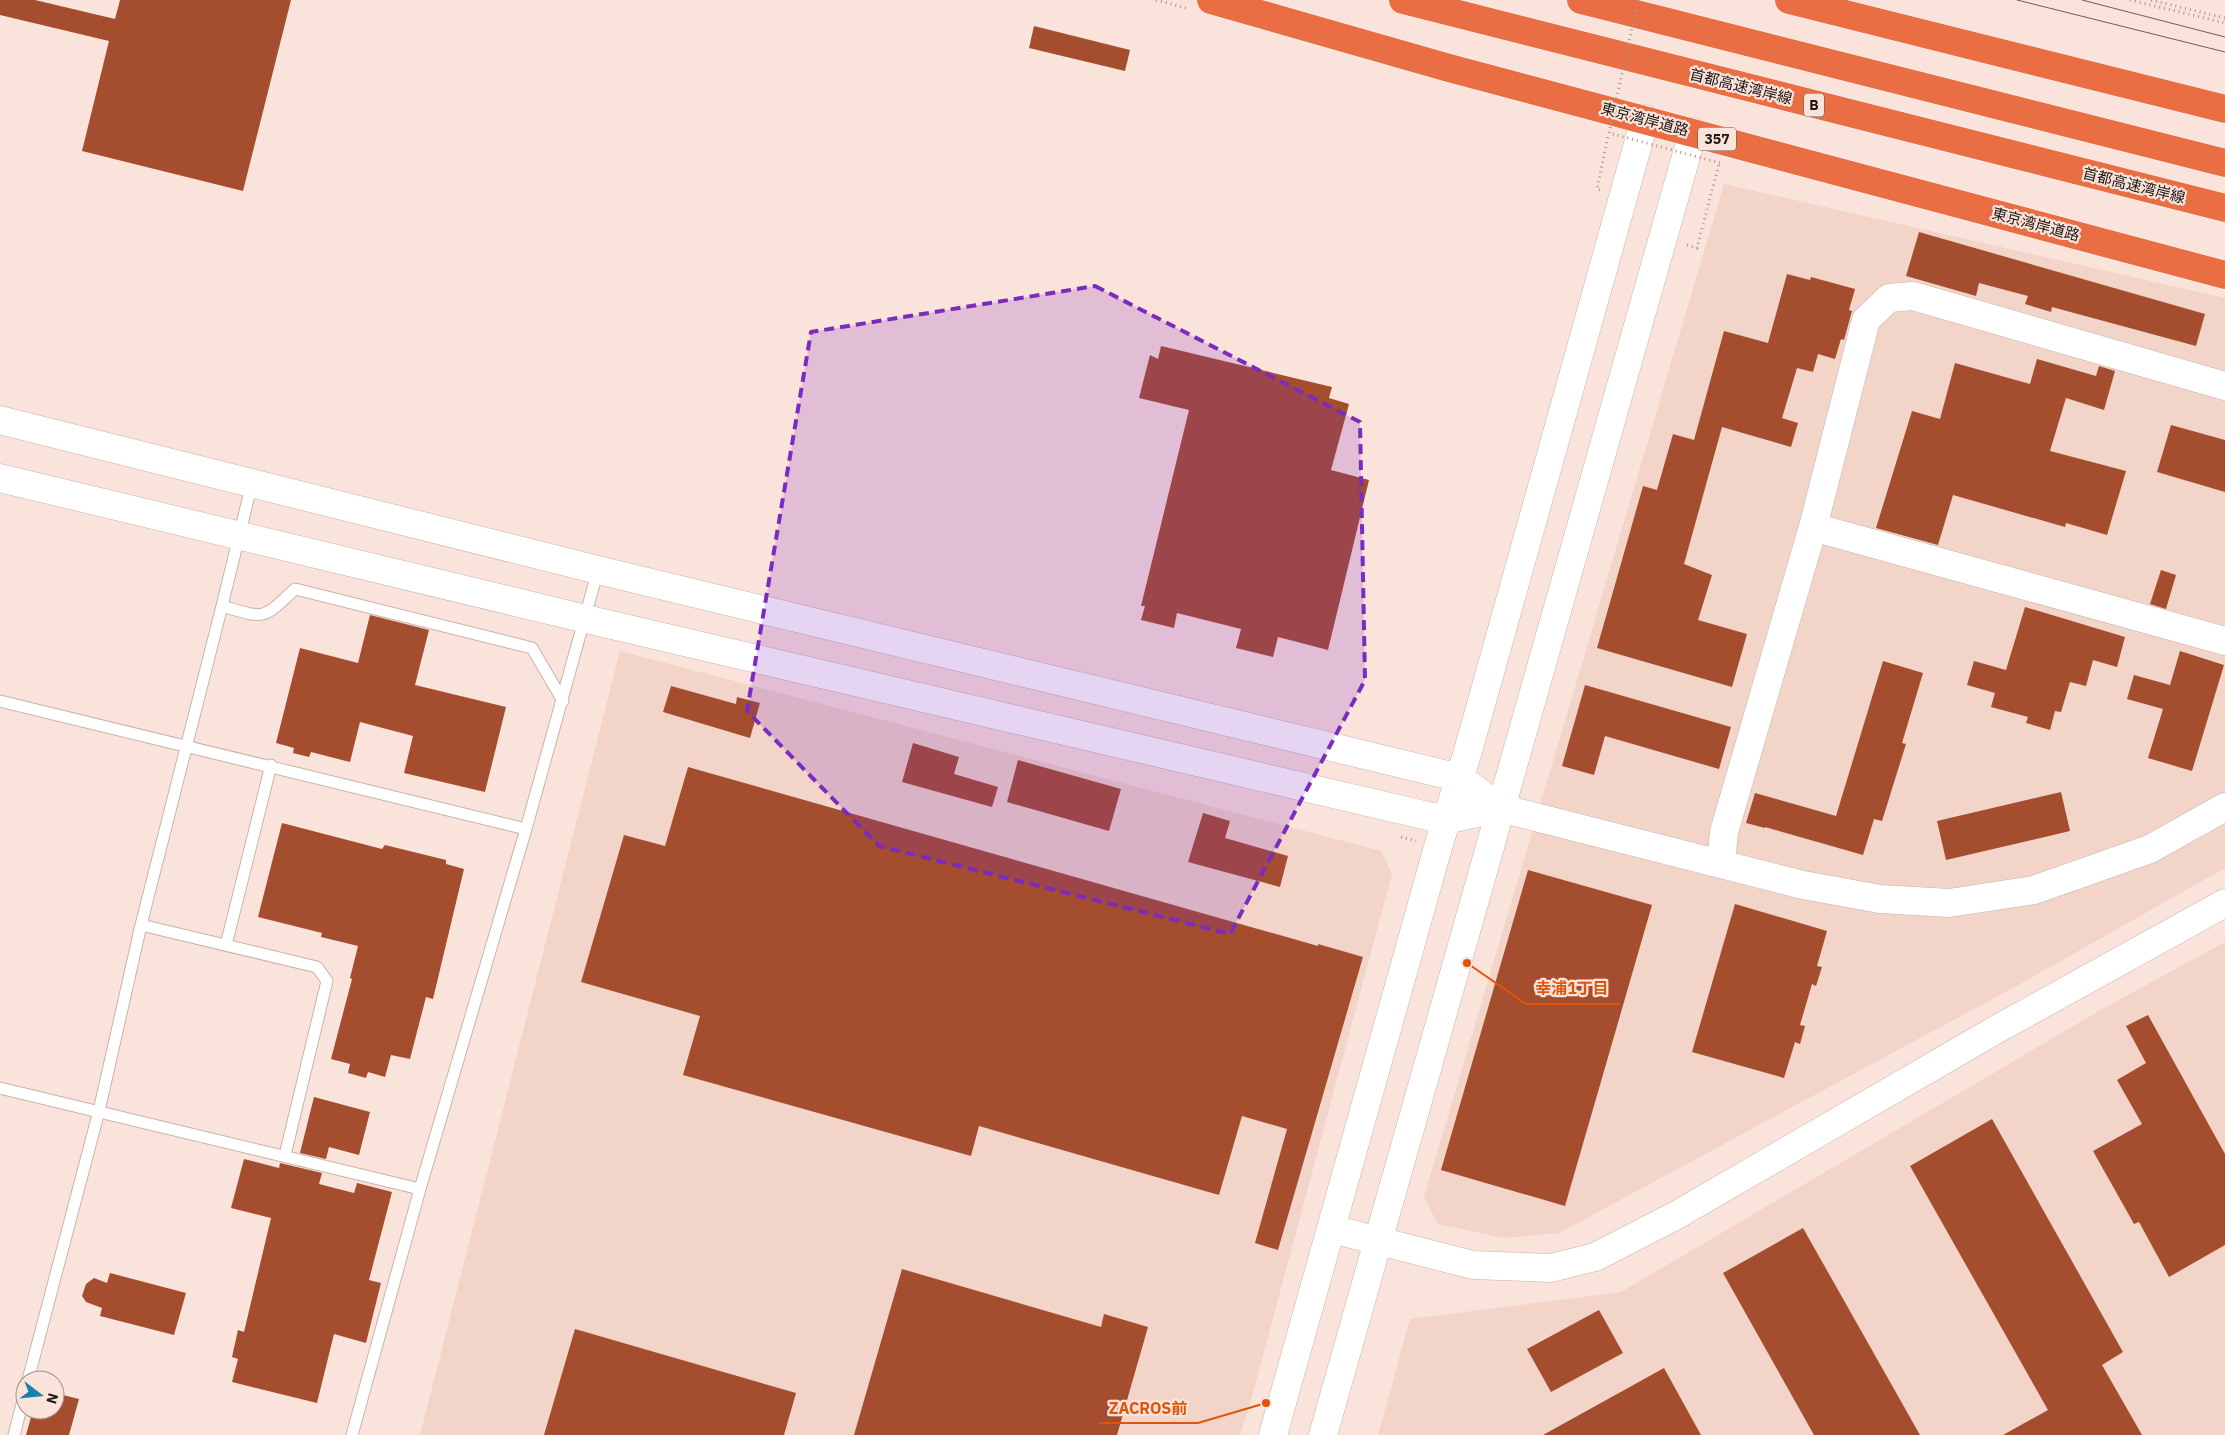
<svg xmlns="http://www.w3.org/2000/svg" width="2225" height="1435" viewBox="0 0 2225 1435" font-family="'IBM Plex Sans','Noto Sans JP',sans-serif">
	<rect width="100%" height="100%" fill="#fae3db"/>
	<!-- built -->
	<path fill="#f2d4c9" d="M1724 184 2225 298V868L2022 983 1559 1233 1503 1238 1438 1224 1424 1197Z
		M620 651 1381 851 1392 874 1250 1404 1240 1435H420Z
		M2225 942V1435H1378L1410 1319 1621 1292 2104 1008Z"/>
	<!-- building -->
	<path fill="#a44d2f" d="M0 0H35L115 19 120 0H291L243 191 82 151 109 41 0 15Z
		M1034 26 1130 50 1125 71 1029 48Z
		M1919 232 2205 314 2196 346 2052 307 2051 312 2025 304 2028 296 1979 283 1976 296 1906 276Z
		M1787 274 1810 280 1811 277 1855 289 1849 310 1852 311 1844 340 1841 339 1835 359 1818 354 1813 372 1797 368 1782 418 1798 423 1791 447 1722 427 1684 564 1712 575 1698 620 1747 634 1732 687 1597 648 1643 486 1657 490 1673 434 1694 440 1724 331 1768 343Z
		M1161 346 1332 387 1329 398 1349 404 1331 470 1369 480 1328 650 1278 637 1273 657 1236 648 1241 629 1177 613 1174 628 1141 620 1145 606H1141L1189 410 1139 398 1150 355 1158 359Z
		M2037 359 2096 376 2099 366 2115 371 2104 410 2066 398 2050 451 2126 471 2107 535 2066 523 2065 527 1953 495 1938 545 1876 528 1912 411 1940 419 1955 363 2030 384Z
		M2171 425 2225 440V492L2157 472Z
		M2161 570 2176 575 2166 609 2150 604Z
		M2025 607 2125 637 2117 667 2093 660 2086 686 2070 682 2061 712 2055 711 2050 730 2026 723 2028 717 1991 707 1995 693 1967 685 1974 661 2006 670Z
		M370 615 429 630 415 685 506 707 485 792 404 773 413 736 360 722 350 762 311 752 309 757 293 753 294 748 276 743 300 648 358 663Z
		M2180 651 2224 665 2192 771 2148 758 2163 709 2127 699 2134 675 2170 685Z
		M1883 661 1923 673 1902 743 1906 744 1882 821 1874 819 1863 855 1765 827V828L1746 823 1755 793 1836 816Z
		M1585 685 1731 727 1719 769 1605 736 1594 775 1562 766Z
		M671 686 736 704 737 697 760 703 750 738 663 712Z
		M913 743 959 757 954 774 998 787 992 807 902 782Z
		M1018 760 1121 789 1109 831 1007 802Z
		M688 767 1318 946V944L1363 957 1278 1250 1255 1243 1287 1129 1242 1116 1219 1195 979 1126 971 1156 683 1075 700 1016 581 982 624 835 665 846Z
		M2061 792 2070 831 1946 860 1937 821Z
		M1203 813 1230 821 1225 838 1288 856 1280 887 1188 862Z
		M282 823 382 849 385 845 446 860V864L464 869 433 999 426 997 410 1059 391 1055 385 1077 368 1072 366 1078 348 1073 350 1064 331 1059 352 979 350 978 358 946 321 937 322 933 258 917Z
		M1528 870 1652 905 1565 1206 1441 1170Z
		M1735 904 1827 931 1817 966 1822 967 1816 986 1812 984 1800 1025 1805 1026 1800 1044 1795 1042 1784 1078 1692 1052Z
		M2148 1015 2225 1154V1245L2169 1277 2139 1222 2134 1224 2093 1151 2142 1124 2117 1080 2146 1063 2126 1026Z
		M314 1097 370 1112 359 1155 329 1147 326 1159 300 1153Z
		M1992 1119 2123 1352 2102 1365 2142 1435H2003L2048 1410 1910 1166Z
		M244 1159 279 1168 280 1163 322 1173 319 1184 354 1193 357 1183 392 1192 369 1280 381 1283 366 1343 334 1334 317 1403 232 1382 238 1359 232 1357 238 1330 244 1332 271 1218 231 1208Z
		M1803 1228 1920 1435H1814L1723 1273Z
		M902 1269 1101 1327 1104 1314 1148 1327 1117 1435H854Z
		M110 1273 186 1293 174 1335 100 1316 102 1308 86 1302 82 1296 86 1284 94 1278 107 1283Z
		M1599 1310 1623 1353 1551 1392 1527 1349Z
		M575 1329 796 1393 784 1435H544Z
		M1664 1368 1701 1435H1543Z
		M55 1393 79 1399 69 1435H26L33 1410H55Z"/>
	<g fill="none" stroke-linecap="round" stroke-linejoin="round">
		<!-- lane casing -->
		<g stroke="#c8b3ab" stroke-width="13">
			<path id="lane" d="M222 606C266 619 262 620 295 589L532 648 563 701
				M0 701 526 829
				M141 925 317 967 327 981 285 1155
				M226 945 271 765
				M0 1088 420 1189
				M28 1380 99 1111 141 925 222 606 252 483
				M14 1435 25 1393
				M352 1435 420 1189 526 829 598 570"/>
		</g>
		<!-- secondary casing -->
		<g stroke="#c8b3ab" stroke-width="29">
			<path id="secondary" d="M0 420 598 570 1460 778 1500 808 1803 885 1880 899 1949 903 2034 890 2150 849 2225 807
				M0 478 586 619 1445 820 1500 808
				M1813 527 2225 641
				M1721 863 1724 832 1813 527 1866 320 1889 298 1913 296 2225 386
				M1332 1229 1473 1265 1551 1268 1595 1257 1675 1216 1992 1032 2225 903
				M1273 1435 1438 847 1468 751 1645 119
				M1323 1435 1693 132"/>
		</g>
		<!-- highway casing -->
		<g stroke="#fff" stroke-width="29">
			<path id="highway" d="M1211 0 1449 68 2225 275
				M1403 0 2225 208
				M1581 0 2225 163
				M1789 0 2225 109"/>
		</g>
		<!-- path -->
		<path stroke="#a79690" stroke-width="3" stroke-dasharray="1 4" stroke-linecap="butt" d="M1156 0 1189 9
			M2130 0 2225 23
			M2151 0 2225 18
			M1600 190 1597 189 1608 136
			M1687 245 1697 248 1719 164
			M1401 837 1416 841"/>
		<!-- lane -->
		<use href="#lane" stroke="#fff" stroke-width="11"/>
		<!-- secondary -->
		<use href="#secondary" stroke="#fff" stroke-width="28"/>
		<!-- highway -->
		<use href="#highway" stroke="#e96e43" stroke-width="28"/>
		<!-- tram -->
		<path stroke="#6c5f5b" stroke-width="1" d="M2017 0 2225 52
			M2082 0 2225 37"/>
		<!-- path-bridge -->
		<path stroke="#a79690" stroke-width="3" stroke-dasharray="1 4" stroke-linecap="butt" d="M1638 0 1609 133 1720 163"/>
	</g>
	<!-- marked area -->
	<path fill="#7b2cbf" fill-opacity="0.2" stroke="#7b2cbf" stroke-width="4" stroke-dasharray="10 6" stroke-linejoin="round" d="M1095 286 1360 422 1365 680 1230 934 879 846 747 711 811 332Z"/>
	<g text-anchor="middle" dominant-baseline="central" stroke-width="4.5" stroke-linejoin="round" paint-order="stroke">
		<!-- shield labels -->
		<g fill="#fae3db" stroke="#5f534e" stroke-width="1">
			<rect x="1804" y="93.5" width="20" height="23" rx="4"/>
			<rect x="1698" y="127.5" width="38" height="23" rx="4"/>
		</g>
		<g font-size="14" font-weight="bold" fill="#1c1512">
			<text x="1814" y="105">B</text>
			<text x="1717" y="139">357</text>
		</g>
		<!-- street labels -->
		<g font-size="15" fill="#1c1512" stroke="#fae3db">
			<text transform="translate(1741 86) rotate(14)">首都高速湾岸線</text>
			<text transform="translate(1645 119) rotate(15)">東京湾岸道路</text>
			<text transform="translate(2134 185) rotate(14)">首都高速湾岸線</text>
			<text transform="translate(2036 224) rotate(15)">東京湾岸道路</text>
		</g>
	</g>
	<!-- callouts -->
	<path fill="none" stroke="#de560c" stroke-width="2" d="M1467 963L1526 1004H1619M1266 1403L1198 1423H1099"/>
	<g fill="#de560c" stroke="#fae3db" stroke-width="2">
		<circle cx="1467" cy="963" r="5"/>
		<circle cx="1266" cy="1403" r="5"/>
	</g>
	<g font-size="16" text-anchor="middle" font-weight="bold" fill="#de560c" stroke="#fae3db" stroke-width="4.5" stroke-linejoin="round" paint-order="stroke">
		<text x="1572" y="994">幸浦1丁目</text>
		<text x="1148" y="1414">ZACROS前</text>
	</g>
	<!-- north arrow -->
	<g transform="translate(40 1395) rotate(106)"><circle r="24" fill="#fae3db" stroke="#a1918b"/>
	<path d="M0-4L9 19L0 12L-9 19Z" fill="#1882ab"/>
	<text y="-8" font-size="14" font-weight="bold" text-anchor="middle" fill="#1c1512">N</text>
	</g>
</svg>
